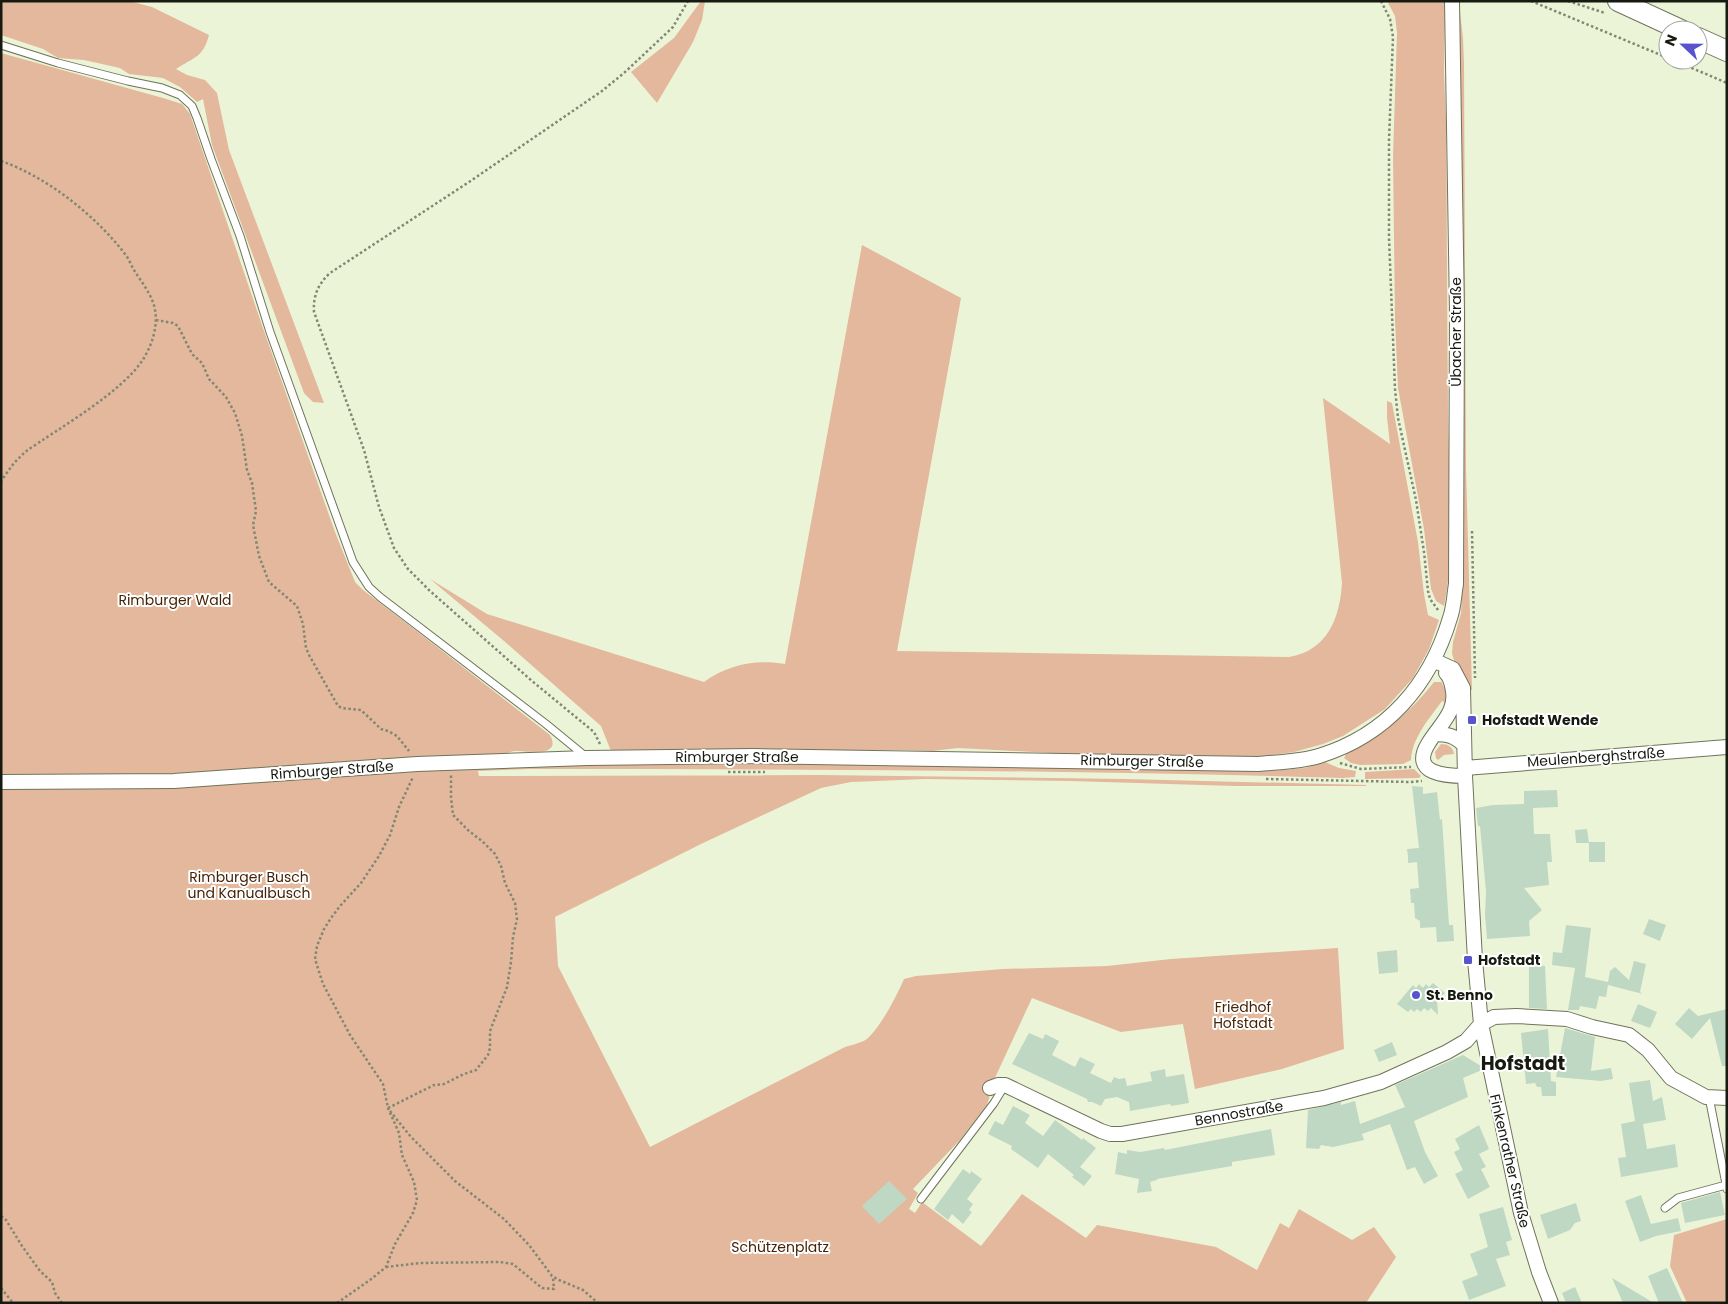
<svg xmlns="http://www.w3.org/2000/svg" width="1728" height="1304" viewBox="0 0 1728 1304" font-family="Poppins,sans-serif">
	<rect width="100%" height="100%" fill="#ecf4d7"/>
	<!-- green -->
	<path fill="#e3b89c" d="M1 1H129L152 7 209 35C203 58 194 57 176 69L187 75 205 80 217 93 229 150 324 403 313 402 304 393 212 145 203 99 197 102 180 87 163 78 129 74 120 68 84 60 58 58 43 49 1 35Z
		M701 1H705L702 20 693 42 657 103 631 72 674 38Z
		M1387 1H1445L1444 73 1446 120C1447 217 1447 313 1448 409 1448 474 1457 542 1444 606L1436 601 1431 589 1424 529 1398 388 1395 321 1393 156 1397 33 1395 16Z
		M1460 12 1463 38 1464 63 1466 467 1472 690H1471L1455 664 1452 653 1453 642 1461 613 1464 558 1462 470Z
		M1 53 163 98 182 104 190 114 264 331 335 532 355 582 363 590 423 636 550 735C563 759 524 750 514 751 506 752 494 761 486 765L837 764 1271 771 1305 768 1325 762 1339 768 1356 771 1355 777 1343 778C1071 770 800 769 529 769L478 771 479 776 820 775 1125 779 1366 785V786H1235L1071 781 925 779 851 782 821 788 701 844 555 917 558 966 650 1147 845 1047C851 1045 861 1043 867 1039 882 1025 896 997 904 979L916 976 1003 969 1107 966 1171 959 1338 948 1344 1049 1282 1069 1195 1089 1183 1024 1121 1032 1032 998 993 1082C990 1090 990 1097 987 1105L960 1140 913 1189 918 1193 909 1209 915 1213 922 1202 981 1246 1022 1194 1086 1238 1097 1225 1216 1247 1257 1270 1280 1223 1289 1228 1299 1209 1352 1240 1374 1227 1396 1257 1366 1303H1Z
		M862 245 961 298 897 651 1289 657C1327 651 1340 618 1342 583L1323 398 1390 444 1387 417V401L1392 403 1418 542 1424 594 1428 615 1439 620 1429 649 1413 678 1385 709 1343 736 1323 744 1294 752 1256 757 1051 753 958 748 932 751 899 750 611 751 601 726 504 641 430 579 487 614 704 682C728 664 757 659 785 664Z
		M1434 682H1441C1446 689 1447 694 1446 703L1442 701C1429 719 1412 738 1411 760L1403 764 1360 765 1351 763 1344 758 1347 753C1383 734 1409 714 1434 682Z
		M1441 744C1448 744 1453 747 1454 754L1444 755 1438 760 1436 758 1435 752Z
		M1414 769 1421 776 1419 778 1365 779V772Z
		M1727 1219V1303H1687L1670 1266 1674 1235Z"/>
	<!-- building -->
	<path fill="#bfd8c4" d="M1412 786 1423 787V794L1437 792 1440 820 1442 819 1449 925H1453L1454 941 1437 942 1436 927 1420 928V921L1415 918 1414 903H1411L1410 889 1419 888 1417 862 1408 863V856L1407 849 1419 848Z
		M1557 790 1558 807 1533 808 1534 834H1550L1552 862H1547L1549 885 1524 888 1542 910 1529 921 1530 936 1487 939 1485 915 1486 892 1480 826H1478L1476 808 1493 805 1524 804V791Z
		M1587 829 1589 843H1576L1575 830Z
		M1589 842H1605V862H1589Z
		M1649 919 1666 925 1660 941 1643 934Z
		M1566 925 1591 928 1585 977 1608 982 1610 971 1615 967 1629 980 1634 961 1646 964 1640 992 1643 994 1608 985 1606 997 1599 996 1596 1009 1580 1006 1579 1010H1568L1575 968 1552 965 1553 952 1562 953Z
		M1397 950 1398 972 1379 974 1377 952Z
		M1529 964 1545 966 1547 1009 1529 1008Z
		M1433 983 1445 993 1437 1000 1438 1015 1431 1008 1428 1011 1424 1008 1421 1012 1417 1009 1414 1012 1411 1009 1408 1012 1397 1004 1413 985 1416 988 1419 984 1423 988 1426 984 1429 987Z
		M1638 1004 1657 1012 1650 1028 1631 1021Z
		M1689 1008 1698 1016 1727 1009V1066H1722L1710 1018 1692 1039 1675 1024Z
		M1565 1028 1595 1037 1591 1071 1611 1068 1613 1079 1601 1081 1556 1077Z
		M1548 1029 1551 1081 1556 1082V1096H1542L1541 1087H1537L1535 1083 1526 1084 1521 1033Z
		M1029 1033 1043 1039 1045 1034 1059 1041 1052 1055 1075 1067 1080 1057 1095 1064 1090 1073 1111 1083 1114 1077 1119 1079 1125 1078 1127 1086 1152 1081 1150 1072 1165 1069 1166 1077 1184 1074 1189 1103 1171 1106 1170 1104 1130 1111 1129 1102 1117 1097 1105 1099 1101 1106 1092 1102H1088L1087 1099 1012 1064Z
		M1392 1042 1397 1055 1379 1062 1374 1050Z
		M1463 1055 1481 1066 1482 1070 1463 1078 1468 1097 1414 1121 1425 1152 1438 1176 1424 1184 1415 1167 1407 1170 1390 1124 1362 1134 1364 1140 1333 1147 1321 1145 1319 1149 1306 1148 1308 1110 1341 1102V1105L1355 1101 1360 1124 1405 1107 1395 1085Z
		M1650 1080 1653 1101 1662 1097 1666 1120 1643 1124 1647 1149 1675 1144 1678 1167 1621 1177 1618 1158 1626 1157 1621 1124 1635 1121 1629 1083Z
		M1013 1106 1030 1115 1025 1123 1043 1136 1055 1120 1082 1140 1083 1138 1096 1148 1080 1167 1092 1176 1084 1186 1072 1177 1074 1175 1048 1154 1038 1168 1011 1149 1012 1146 988 1134 995 1121 1003 1125Z
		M1479 1125 1489 1149 1479 1154 1486 1167 1481 1169 1490 1187 1468 1199 1455 1174 1463 1170 1454 1152 1460 1149 1455 1139Z
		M1271 1129 1275 1155 1232 1162V1166L1157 1179V1180L1150 1182 1152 1191 1137 1193 1139 1179 1115 1174 1118 1152 1127 1154V1150L1140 1152 1164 1148 1165 1150Z
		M963 1169 970 1174 971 1171 982 1179 967 1199 973 1204 969 1210 972 1212 963 1224 952 1214 948 1220 934 1209Z
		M889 1181 907 1199 879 1224 862 1206Z
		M1720 1192 1725 1215 1685 1223 1681 1203Z
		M1641 1195 1651 1224 1678 1218 1681 1231 1656 1236 1640 1242 1625 1201Z
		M1576 1203 1581 1221 1575 1223 1570 1230 1548 1239 1540 1215Z
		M1503 1207 1512 1240 1506 1242 1510 1255 1496 1259 1506 1286 1469 1300 1462 1281 1478 1275 1470 1254 1488 1247 1479 1214Z
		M1667 1268 1683 1303H1659L1648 1276Z
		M1612 1278 1654 1303H1623Z
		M1575 1287 1582 1303H1566L1562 1293Z"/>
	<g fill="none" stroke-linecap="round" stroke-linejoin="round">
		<!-- lane casing -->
		<g stroke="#6e745b" stroke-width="9">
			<path id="lane" d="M1 45 58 63 128 81 162 88 180 95 192 106 197 118 211 159 240 236 270 332 353 562 369 587 380 597 546 724 585 756
				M1709 1097 1727 1189
				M921 1199 994 1103 1005 1085
				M1665 1208 1678 1198 1726 1185"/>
		</g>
		<!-- street casing -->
		<g stroke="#6e745b" stroke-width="16">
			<path id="street" d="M1433 660 1453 669 1463 688 1465 776 1475 960 1481 1024 1521 1213 1539 1272 1551 1303
				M1446 673C1450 677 1451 681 1452 686 1459 711 1439 725 1428 744 1410 774 1446 776 1465 776
				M1435 734C1448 734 1455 736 1464 745
				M1465 768 1727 747
				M1 782 174 781 417 764 587 758 753 756 1258 764C1279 762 1299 762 1319 756 1387 735 1430 685 1450 618 1454 607 1454 595 1456 584L1457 313 1452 1
				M990 1088 998 1085H1005L1101 1131 1110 1134H1122L1324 1098 1381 1082 1447 1052 1466 1041 1481 1024 1494 1017 1516 1016 1567 1019 1592 1027 1629 1035 1648 1050 1671 1078 1706 1097 1727 1098"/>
		</g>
		<!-- secondary casing -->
		<g stroke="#6e745b" stroke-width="22">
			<path id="secondary" d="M1618 1 1681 30
				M1698 38 1727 51"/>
		</g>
		<!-- path -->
		<path stroke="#828774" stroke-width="2.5" stroke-dasharray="2.5 2.5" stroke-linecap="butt" d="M1381 1 1390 19 1393 37 1389 140V238L1395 389 1398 418 1416 500 1424 552 1428 591 1430 599 1438 610
			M1531 1 1668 58
			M1568 1 1605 13
			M1673 60 1727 83
			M1 161C47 177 95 215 125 254 129 259 131 265 134 270 142 283 153 296 155 310 158 327 152 344 144 358 123 392 59 428 25 452L14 463 1 481
			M156 320 173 323 178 326 192 354 202 363 209 379 226 397 235 413 242 436 247 470 252 483 256 511 253 525 259 556 269 582 297 606 303 624 306 648 309 655 338 706 342 708 361 710 381 729 388 731 397 736 409 751
			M1472 531 1475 678
			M600 744 594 732 532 681 430 591 408 569 394 548 379 507 364 450 314 312C313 296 318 284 330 273L469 182 602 91 624 73 673 27 688 1
			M1340 763 1361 769 1411 767
			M728 772H765
			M1266 779 1410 782 1422 781
			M388 1108 434 1085 444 1084 464 1074 476 1070 488 1055 490 1048V1031L507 987 511 962 513 937 517 919 515 903 505 883 501 866 495 854 482 841 469 831 453 815 451 797V775
			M390 1111 411 1137 455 1181 504 1219 529 1245 552 1276 559 1280 583 1290 598 1303
			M1 1216 6 1220 22 1246 40 1271 52 1282 55 1293 62 1303
			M386 1267 420 1263 500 1262 513 1264 542 1288 554 1289 553 1277
			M1 1288 13 1303
			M337 1303 370 1280 386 1267 395 1244 413 1213 417 1200 414 1182 402 1155 399 1133 388 1108 383 1084 350 1035 323 984 315 959 317 946 324 929 331 918 340 906 361 883 379 856 390 835 399 807 413 777"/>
		<!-- lane -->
		<use href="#lane" stroke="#fff" stroke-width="7"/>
		<!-- street -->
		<use href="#street" stroke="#fff" stroke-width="14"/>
		<!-- secondary -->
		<use href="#secondary" stroke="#fff" stroke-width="20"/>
	</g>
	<!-- markers -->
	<g fill="#5a54cc" stroke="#fff" stroke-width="2">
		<rect x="1467" y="715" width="10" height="10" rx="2.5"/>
		<rect x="1463" y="955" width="10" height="10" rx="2.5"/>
		<circle cx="1416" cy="995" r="5"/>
	</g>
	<g text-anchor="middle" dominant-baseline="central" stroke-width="4" stroke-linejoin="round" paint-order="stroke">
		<!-- street labels -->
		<g font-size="14" fill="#171a10" stroke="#fff">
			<text transform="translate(1456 332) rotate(-90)">Übacher Straße</text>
			<text x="737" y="757">Rimburger Straße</text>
			<text transform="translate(1596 757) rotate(-4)">Meulenberghstraße</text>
			<text transform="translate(1142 761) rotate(1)">Rimburger Straße</text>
			<text transform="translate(332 770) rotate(-4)">Rimburger Straße</text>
			<text transform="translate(1239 1113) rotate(-10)">Bennostraße</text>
			<text transform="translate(1510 1161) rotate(77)">Finkenrather Straße</text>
		</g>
		<!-- park labels -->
		<g font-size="14" fill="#452307" stroke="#fff">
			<text x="175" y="600">Rimburger Wald</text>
			<text x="249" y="877">Rimburger Busch<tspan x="249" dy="16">und Kanualbusch</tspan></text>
			<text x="1243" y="1007">Friedhof<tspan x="1243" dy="16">Hofstadt</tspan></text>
			<text x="780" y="1247">Schützenplatz</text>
		</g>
		<!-- poi labels -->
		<g font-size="14" font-weight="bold" fill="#171a10" stroke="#fff" text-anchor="start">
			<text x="1482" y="720">Hofstadt Wende</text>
			<text x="1478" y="960">Hofstadt</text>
			<text x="1426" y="995">St. Benno</text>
		</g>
		<!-- district labels -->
		<g font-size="19" font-weight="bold" fill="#171a10" stroke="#fff">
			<text x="1523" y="1063">Hofstadt</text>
		</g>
	</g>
	<!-- border -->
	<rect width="1728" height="1304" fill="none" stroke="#171a10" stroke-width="5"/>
	<!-- north arrow -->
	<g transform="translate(1683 45) rotate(292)"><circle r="24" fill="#ffffff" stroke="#a2a39f"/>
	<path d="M0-4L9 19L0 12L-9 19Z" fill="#5a54cc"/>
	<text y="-8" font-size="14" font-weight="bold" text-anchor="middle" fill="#171a10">N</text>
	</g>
</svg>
